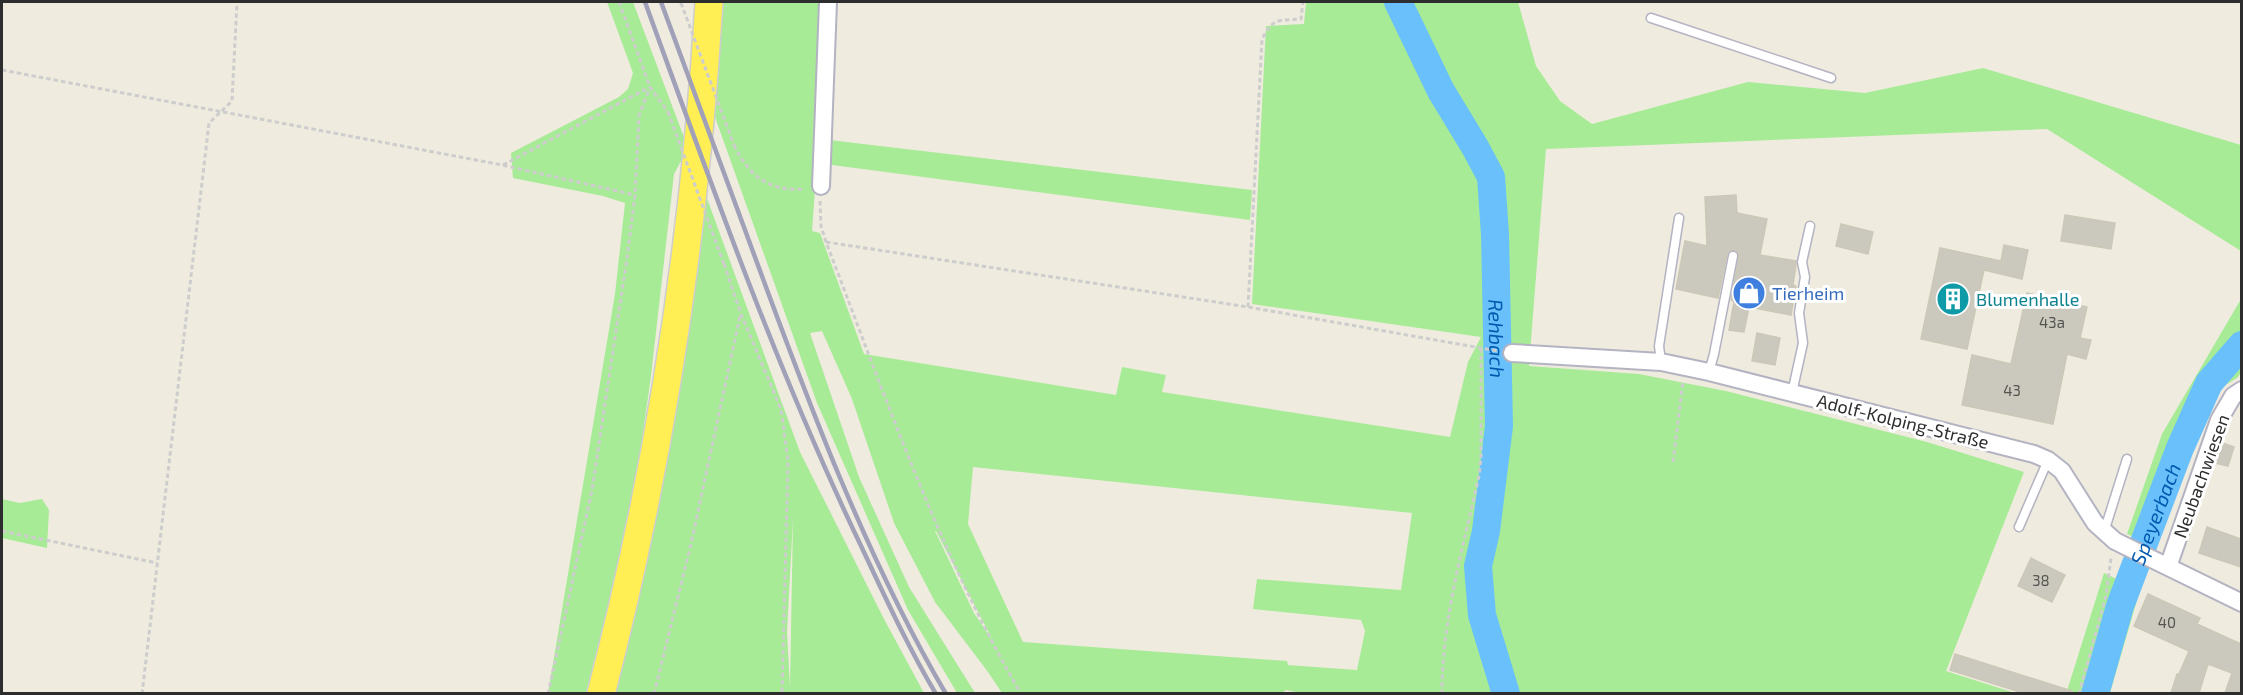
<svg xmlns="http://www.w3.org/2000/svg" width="2243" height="695" viewBox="0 0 2243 695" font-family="'Exo 2',sans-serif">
	<rect width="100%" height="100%" fill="#f0ebdf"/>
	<!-- green -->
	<path fill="#a7eb97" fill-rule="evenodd" d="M607 2H633L688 148 674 174 651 376 632 511 586 693H548L615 294 625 203 603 196 513 178 511 153 619 97 628 89 633 73Z
		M721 2H824L821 139 1252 190 1250 220 817 163 812 231 820 233 864 354 1116 395 1122 367 1166 375 1162 392 1450 437 1468 362 1481 337 1252 304 1266 26 1304 24 1306 2H1518L1536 66 1560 101 1592 124 1748 82 1865 93 1983 68 2241 145V251L2047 129 1546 149 1529 366 1639 374 1726 391 1927 442 2024 472 1946 671 2015 693 1306 694 1286 690 1281 694 1002 693 988 672 935 602 894 523 852 399 822 331 810 333 859 477 909 587 975 693H957L908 610 817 403 710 103 720 58ZM973 467 1412 513 1401 590 1257 579 1253 609 1361 620 1365 631 1357 670 1288 665 1287 661 1023 642 968 524ZM935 531H936L992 639 974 613Z
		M705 193 800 452 884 619 924 693 609 694ZM793 519 790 687 787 632Z
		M2241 299V373L2237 378 2212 393 2154 546 2127 534 2162 434Z
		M2 499 20 503 42 499 49 510 47 548 2 538Z
		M2104 573 2140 590 2110 693 2066 694Z"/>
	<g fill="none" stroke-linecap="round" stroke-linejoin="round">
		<!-- river -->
		<g stroke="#69c0fb" stroke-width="28">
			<path id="s1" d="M1398 2 1441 91 1475 147 1491 177 1495 234 1499 426 1486 531 1478 566 1482 615 1506 694"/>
			<path id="s2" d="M2095 694 2120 606 2180 448 2209 383 2242 345"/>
		</g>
	</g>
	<!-- building -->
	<path fill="#cbc9bd" stroke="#ccc8b8" stroke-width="1.5" d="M1736 195 1737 213 1767 219 1760 255 1796 261V265L1793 285 1796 286 1791 315 1749 307 1744 332 1729 330 1734 302 1731 300 1739 257 1737 251 1730 250 1727 254 1718 298 1676 289 1685 241 1707 246 1705 197Z
		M2065 215 2115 223 2111 249 2061 241Z
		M1841 224 1873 232 1868 254 1836 246Z
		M2004 245 2028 250 2022 279 1984 270 1967 349 1921 339 1940 248 2001 261Z
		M2027 293 2087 307 2080 338 2091 340 2086 359 2067 354 2053 424 1962 405 1972 355 2011 364Z
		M1757 333 1780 338 1775 365 1752 361Z
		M2222 443 2234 447 2228 466 2215 463Z
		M2207 527 2241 539V567L2199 553Z
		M2031 558 2065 575 2052 602 2018 586Z
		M2148 594 2200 618 2197 624 2241 644V693H2225L2232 673 2208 664 2199 693H2171L2177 674H2179L2189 651 2134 626Z
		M1955 654 2072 691 2071 693H2023L1950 670Z"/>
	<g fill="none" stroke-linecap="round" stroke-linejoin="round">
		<!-- service casing -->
		<g stroke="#b3b3c2" stroke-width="11">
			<path id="service" d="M1651 18 1831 78
				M1661 362 1659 346 1679 218
				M1709 372 1714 354 1733 256
				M1792 393 1803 343 1799 313 1805 277 1802 262 1810 226
				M2019 527 2048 460
				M2104 532 2127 459"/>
		</g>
		<!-- minor casing -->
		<g stroke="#b3b3c2" stroke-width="20">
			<path id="minor" d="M821 186 828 2
				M1512 353 1661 362 1709 372 2034 454 2048 460 2062 471 2095 523 2115 541 2242 603
				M2168 567 2219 420 2233 396 2242 390"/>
		</g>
		<!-- primary casing -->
		<g stroke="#cdcdcd" stroke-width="30">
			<path id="primary" d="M601 694C660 467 695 235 709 2"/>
		</g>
		<!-- path -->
		<path stroke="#cdcdcd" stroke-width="3" stroke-dasharray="4.5 3" stroke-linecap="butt" d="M619 2 650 87 668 112
			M680 2 681 3
			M2 70 502 165 635 195
			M734 145C749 176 769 192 805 189
			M503 165 648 88
			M820 201 821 226 826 242C885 395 938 551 1021 694
			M826 242 1248 307 1498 351
			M724 264 741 314 781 409 788 461 782 694
			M1248 307 1262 39C1274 17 1277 21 1301 19L1303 2
			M1673 462 1683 381
			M2 531 157 563
			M142 694 209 123 232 101 237 2
			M548 694 592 490 627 258 635 195 639 116 650 87
			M654 694 691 544 740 316
			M1442 694C1442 620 1463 547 1479 476L1481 458V348
			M2079 694 2106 596 2111 558"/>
		<!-- service -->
		<use href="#service" stroke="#fff" stroke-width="8"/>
		<!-- minor -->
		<use href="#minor" stroke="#fff" stroke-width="16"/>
		<!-- primary -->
		<use href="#primary" stroke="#ffef55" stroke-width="27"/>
		<!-- rail -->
		<path stroke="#a0a1b9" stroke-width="4.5" d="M645 2C712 186 777 371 862 548 885 597 908 647 936 694
			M661 2C691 84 722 166 752 249 807 399 865 556 946 694"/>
		<!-- path-bridge -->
		<path stroke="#cdcdcd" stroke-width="3" stroke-dasharray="4.5 3" stroke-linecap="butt" d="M681 3 734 145
			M668 112 724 264"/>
	</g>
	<!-- icons -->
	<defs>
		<g id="shop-disc" transform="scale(1.725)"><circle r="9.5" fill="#3f7fe0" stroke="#fff"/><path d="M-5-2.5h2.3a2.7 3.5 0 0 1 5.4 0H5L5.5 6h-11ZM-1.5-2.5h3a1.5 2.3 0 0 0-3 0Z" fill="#fff"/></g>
		<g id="building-disc" transform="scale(1.725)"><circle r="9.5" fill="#0f9aa8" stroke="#fff"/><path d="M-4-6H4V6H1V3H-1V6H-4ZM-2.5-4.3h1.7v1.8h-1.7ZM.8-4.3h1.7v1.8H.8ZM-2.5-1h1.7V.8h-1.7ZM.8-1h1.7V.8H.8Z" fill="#fff"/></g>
	</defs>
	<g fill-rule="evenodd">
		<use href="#shop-disc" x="1749" y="293"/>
		<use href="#building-disc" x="1953" y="299"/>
	</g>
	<g text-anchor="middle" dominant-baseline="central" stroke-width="6" stroke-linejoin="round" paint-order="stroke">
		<!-- number labels -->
		<g font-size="15" fill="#545451">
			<text x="2052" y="322">43a</text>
			<text x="2012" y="390">43</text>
			<text x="2041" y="580">38</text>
			<text x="2167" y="622">40</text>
		</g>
		<!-- shop labels -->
		<g font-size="18" fill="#366cbe" stroke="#fff" text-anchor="start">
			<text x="1772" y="293">Tierheim</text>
		</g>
		<!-- culture labels -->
		<g font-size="18" fill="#0d838f" stroke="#fff" text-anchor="start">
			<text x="1976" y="299">Blumenhalle</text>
		</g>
		<!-- street labels -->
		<g font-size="18" fill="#2d2d2d" stroke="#fff">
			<text transform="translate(1903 421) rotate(14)">Adolf-Kolping-Straße</text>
			<text transform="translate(2201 476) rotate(-70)">Neubachwiesen</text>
		</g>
		<!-- water labels -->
		<g font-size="20" font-style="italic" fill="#005aaf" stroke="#fff">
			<text stroke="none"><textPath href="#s1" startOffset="360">Rehbach</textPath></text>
			<text stroke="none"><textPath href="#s2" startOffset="190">Speyerbach</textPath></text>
		</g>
	</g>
	<!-- border -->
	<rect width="2243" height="695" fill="none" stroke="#2d2d2d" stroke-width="6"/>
</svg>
